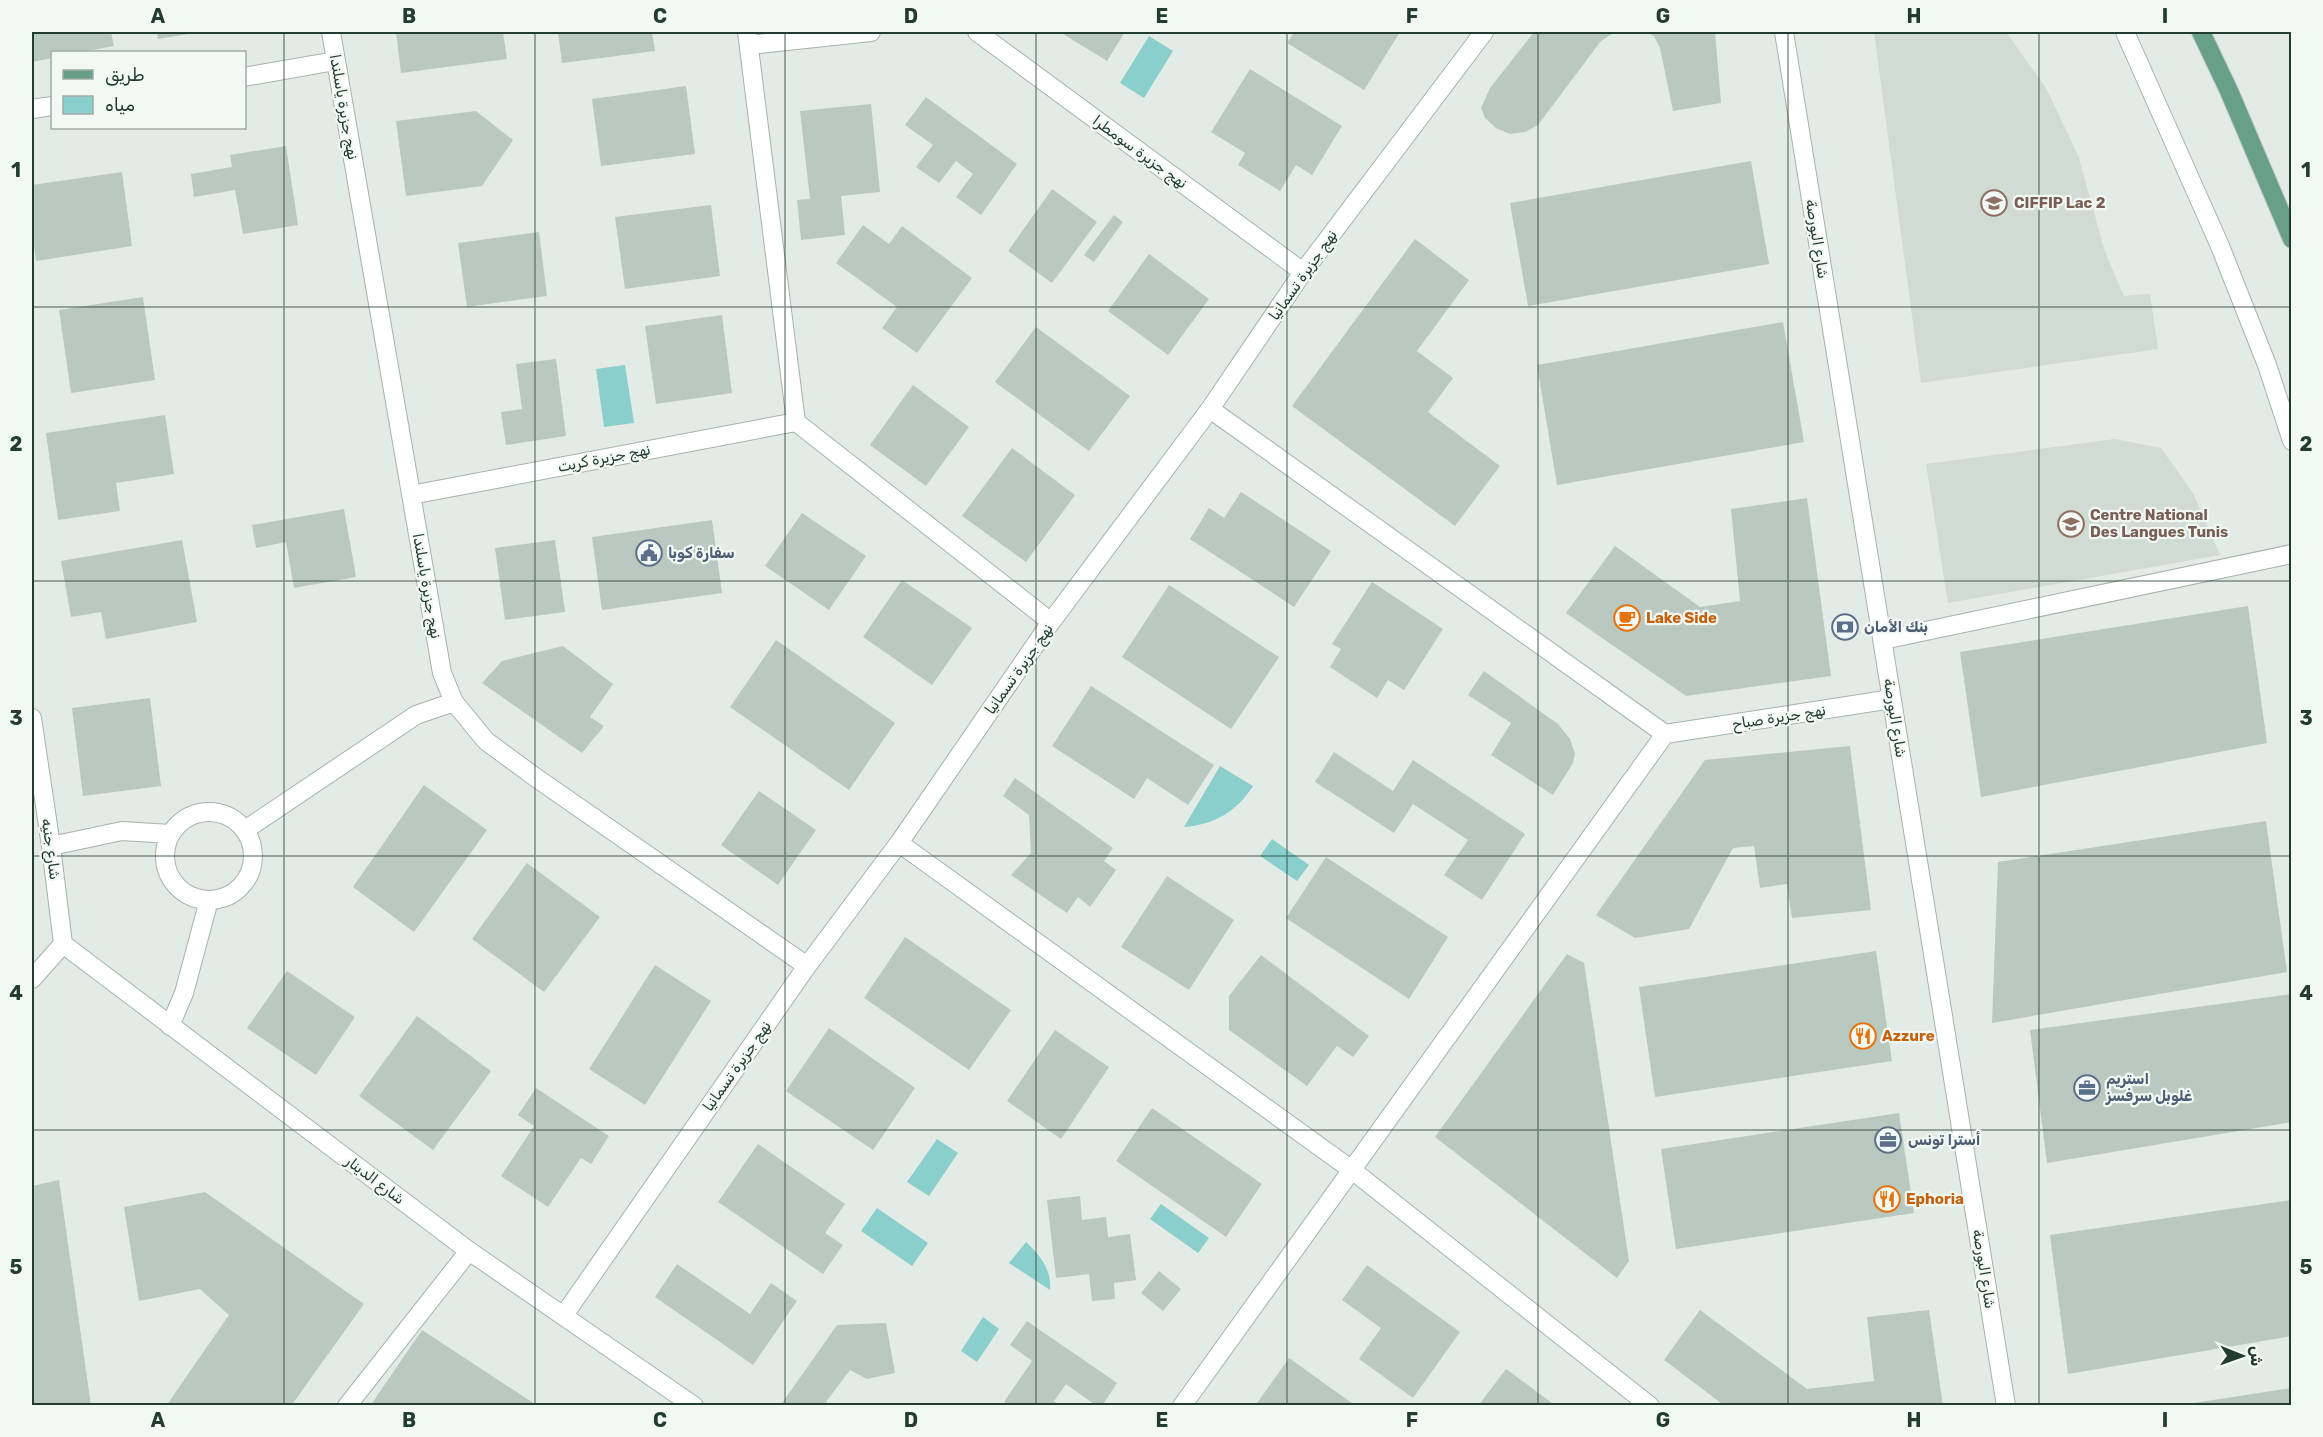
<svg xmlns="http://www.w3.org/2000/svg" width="2323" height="1437" viewBox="0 0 2323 1437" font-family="Rubik,'Noto Naskh Arabic',sans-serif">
	<rect width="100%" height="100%" fill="#e2ebe5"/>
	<!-- built -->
	<path fill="#d0dbd4" d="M1874 32H2006L2046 88 2078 155 2105 252 2124 296 2150 294 2158 349 1921 383Z
		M2115 439 2161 448 2193 493 2220 555 1948 603 1926 464Z"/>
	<!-- water -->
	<path fill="#8bcfcc" d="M1149 36 1173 51 1144 98 1120 83Z
		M625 365 634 423 604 427 596 369Z
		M1220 766 1253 786C1237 811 1214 825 1184 827Z
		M1272 839 1309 865 1297 881 1260 856Z
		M937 1139 958 1153 929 1196 907 1182Z
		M1161 1204 1209 1238 1198 1253 1150 1219Z
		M877 1208 928 1243 912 1266 861 1231Z
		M1026 1242C1040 1255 1052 1270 1050 1290L1009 1263Z
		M983 1317 999 1329 977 1362 961 1351Z"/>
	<!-- building -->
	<path fill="#bac9c0" d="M32 32H111L114 46 81 52H52V58L32 62Z
		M157 32H194V33L158 39Z
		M396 32H503L507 59 401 73Z
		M558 32H652L655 51 562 63Z
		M1060 32H1125L1107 61Z
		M1294 32H1400L1364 90 1287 43Z
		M1534 32H1615L1601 41 1538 125 1525 132 1510 134 1496 128 1485 118 1481 108 1490 88Z
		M1645 32H1715L1721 103 1673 111 1660 48 1654 36Z
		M1250 69 1342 126 1312 175 1296 165 1280 191 1238 165 1245 153 1211 132Z
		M686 86 695 154 601 166 592 99Z
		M926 97 1017 164 981 215 956 197 973 174 956 161 939 183 916 167 933 145 905 125Z
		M871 104 880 192 841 196 845 235 801 240 797 200 810 199 800 111Z
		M476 111 513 140 482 186 406 196 396 121Z
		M286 146 298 225 243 234 235 190 194 197 191 174 232 167 230 155Z
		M1751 161 1769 264 1528 306 1510 203Z
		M122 172 132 246 36 261 32 229V185Z
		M1052 189 1097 222 1052 283 1008 251Z
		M711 205 720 276 625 289 615 217Z
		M1114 215 1123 222 1094 262 1084 255Z
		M863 225 889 244 902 226 972 278 917 353 882 328 897 307 836 263Z
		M539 232 547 296 467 307 458 243Z
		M1415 239 1469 280 1417 351 1453 378 1428 412 1500 466 1455 526 1292 406Z
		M1149 254 1209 299 1168 355 1108 311Z
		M143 297 155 380 71 393 59 310Z
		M722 315 732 393 656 404 645 326Z
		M1783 322 1804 442 1557 485 1537 365Z
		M1036 327 1130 396 1089 451 995 382Z
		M556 359 566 436 506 445 501 412 522 409 516 364Z
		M913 385 969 427 926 486 870 445Z
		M165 415 174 474 116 483 120 511 58 520 46 433Z
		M1012 448 1075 495 1026 562 962 516Z
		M1241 492 1331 551 1294 607 1190 539 1209 508 1224 518Z
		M1807 498 1831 676 1686 696 1566 613 1615 546 1700 607 1740 601 1731 509Z
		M344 509 356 577 294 588 286 542 256 548 252 525Z
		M802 513 866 556 829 610 765 566Z
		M712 520 722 593 602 610 592 537Z
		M182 540 197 622 106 639 101 612 71 617 61 561Z
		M555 540 565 612 505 620 495 548Z
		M902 580 972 628 932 685 863 637Z
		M1372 582 1443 629 1404 690 1388 680 1377 698 1330 667 1341 649 1332 644Z
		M1169 585 1279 657 1231 729 1122 657Z
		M2248 606 2267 743 1981 797 1960 652Z
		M776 640 895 723 849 790 730 707Z
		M563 646 613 684 590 717 604 726 582 753 482 683 502 661Z
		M1484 671 1558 724 1570 739 1575 754 1573 763 1553 795 1491 755 1511 723 1468 695Z
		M1091 686 1214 765 1188 805 1147 778 1134 799 1052 746Z
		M150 698 161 786 83 796 72 708Z
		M1850 746 1871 910 1792 918 1787 884 1760 888 1754 846 1733 848 1689 929 1635 938 1596 915 1705 760Z
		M1334 752 1393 791 1413 760 1525 834 1482 900 1444 875 1468 840 1413 804 1394 833 1315 782Z
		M1015 778 1113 848 1104 861 1116 870 1090 907 1078 897 1067 913 1011 875 1031 853 1029 815 1003 796Z
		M424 785 487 830 414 932 353 887Z
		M759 791 816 830 778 885 721 845Z
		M2266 821 2287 972 1992 1023 1998 862Z
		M1326 857 1448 937 1409 999 1286 918Z
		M527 863 600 917 544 992 472 939Z
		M1167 876 1234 920 1189 990 1121 947Z
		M905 937 1011 1010 969 1070 864 998Z
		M1876 951 1892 1061 1655 1097 1639 987Z
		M1567 954 1584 963 1629 1261 1617 1278 1435 1137Z
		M1261 955 1369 1036 1353 1057 1337 1046 1307 1086 1229 1030V996Z
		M655 965 711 1001 645 1105 589 1069Z
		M287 971 355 1017 316 1075 247 1028Z
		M2292 994V1122L2047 1163 2030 1030Z
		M417 1016 491 1071 433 1150 359 1096Z
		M829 1028 915 1088 873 1150 786 1091Z
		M1055 1030 1109 1067 1061 1139 1007 1101Z
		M536 1088 609 1136 591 1164 581 1158 548 1207 501 1176 534 1126 518 1115Z
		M1152 1108 1262 1184 1226 1237 1116 1161Z
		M1899 1113 1914 1213 1676 1249 1661 1149Z
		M758 1144 845 1204 825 1233 843 1245 823 1274 718 1202Z
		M59 1180 91 1406H32V1186Z
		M205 1192 364 1304 291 1406H166L229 1315 200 1289 139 1301 124 1207Z
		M1080 1196 1082 1220 1106 1217 1108 1237 1130 1234 1136 1280 1114 1283 1115 1299 1092 1301 1089 1274 1056 1278 1047 1200Z
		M2292 1200V1336L2068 1374 2050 1235Z
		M677 1264 750 1314 771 1283 797 1301 753 1365 655 1297Z
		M1367 1265 1460 1332 1413 1398 1359 1359 1381 1328 1342 1300Z
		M1159 1271 1181 1289 1163 1311 1141 1293Z
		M1700 1310 1807 1389 1874 1381 1867 1317 1929 1310 1943 1406H1725L1664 1360Z
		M1027 1321 1117 1383 1102 1406H1097L1066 1384 1054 1401 1060 1406H1010L1004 1402 1032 1361 1010 1345Z
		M886 1323 895 1373 867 1379 850 1370 826 1402 830 1406H780L837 1325Z
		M422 1330 538 1406H370Z
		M1289 1358 1356 1406H1255Z
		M1506 1369 1556 1406H1478Z
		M2292 1388V1406H2187V1404Z"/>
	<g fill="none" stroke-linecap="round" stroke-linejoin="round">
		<!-- minor casing -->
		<g stroke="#a5b3ab" stroke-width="20">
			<path id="minor" d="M331 32 442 673 454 702 486 741 535 777 807 966
				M747 32 796 422 1051 622
				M977 32 1303 272
				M1784 32 2006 1406
				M2125 32 2220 246 2267 365 2292 441
				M749 45 871 32
				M244 77 335 61
				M32 109 52 106
				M1210 409 1665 734
				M411 495 796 422
				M1883 640 2292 554
				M32 718 51 846 63 944
				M1665 734 1892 699
				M165 856a44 44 0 1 1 88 0a44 44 0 1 1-88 0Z
				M245 830 416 715 454 702
				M899 843 1352 1170 1650 1406
				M51 846 122 831 170 834
				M63 944 469 1251 694 1406
				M32 979 63 944
				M170 1026 184 993 209 900
				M564 1315 807 966 899 843 1051 622 1210 409 1303 272 1484 32
				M347 1406 469 1251
				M1182 1406 1665 734"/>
		</g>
		<!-- major casing -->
		<g stroke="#c1c8c5" stroke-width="20">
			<path id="major" d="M2201 32 2229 91 2292 239"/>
		</g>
		<!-- minor -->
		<use href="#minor" stroke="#fff" stroke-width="18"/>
		<!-- major -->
		<use href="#major" stroke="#67a086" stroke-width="18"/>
	</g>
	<!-- grid -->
	<path fill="none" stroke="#223c30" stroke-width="1.5" stroke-opacity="0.55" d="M284 32V1406M535 32V1406M785 32V1406M1036 32V1406M1287 32V1406M1538 32V1406M1788 32V1406M2039 32V1406M32 307H2292M32 581H2292M32 856H2292M32 1130H2292"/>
	<!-- icons -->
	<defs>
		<g id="university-ring" transform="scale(1.35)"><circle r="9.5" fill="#f2f8f4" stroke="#8d6e63" stroke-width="1.5"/><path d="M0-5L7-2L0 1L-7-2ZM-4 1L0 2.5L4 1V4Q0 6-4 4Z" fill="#8d6e63"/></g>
		<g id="civic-ring" transform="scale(1.35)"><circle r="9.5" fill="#f2f8f4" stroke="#5c6f8a" stroke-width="1.5"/><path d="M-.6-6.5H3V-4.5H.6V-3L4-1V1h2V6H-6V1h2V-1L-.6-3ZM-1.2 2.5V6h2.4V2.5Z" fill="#5c6f8a"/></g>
		<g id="cafe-ring" transform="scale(1.35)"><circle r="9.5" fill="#f2f8f4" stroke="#e8710a" stroke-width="1.5"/><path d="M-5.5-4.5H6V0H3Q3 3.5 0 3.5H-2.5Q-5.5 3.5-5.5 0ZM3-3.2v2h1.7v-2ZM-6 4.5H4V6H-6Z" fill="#e8710a"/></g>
		<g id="bank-ring" transform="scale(1.35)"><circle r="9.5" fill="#f2f8f4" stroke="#5c6f8a" stroke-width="1.5"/><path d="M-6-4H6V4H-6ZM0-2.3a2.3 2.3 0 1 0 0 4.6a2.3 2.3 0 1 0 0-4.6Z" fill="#5c6f8a"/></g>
		<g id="restaurant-ring" transform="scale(1.35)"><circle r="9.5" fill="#f2f8f4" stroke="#e8710a" stroke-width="1.5"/><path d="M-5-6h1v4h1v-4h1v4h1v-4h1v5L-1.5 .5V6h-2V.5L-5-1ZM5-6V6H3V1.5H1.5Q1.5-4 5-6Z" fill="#e8710a"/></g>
		<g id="office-ring" transform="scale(1.35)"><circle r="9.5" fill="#f2f8f4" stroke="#5c6f8a" stroke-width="1.5"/><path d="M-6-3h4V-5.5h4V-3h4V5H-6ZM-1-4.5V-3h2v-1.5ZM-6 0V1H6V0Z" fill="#5c6f8a"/></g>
	</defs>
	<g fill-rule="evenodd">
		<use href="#university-ring" x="1994" y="203"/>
		<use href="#university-ring" x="2071" y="524"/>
		<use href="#civic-ring" x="649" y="553"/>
		<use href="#cafe-ring" x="1627" y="618"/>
		<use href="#bank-ring" x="1845" y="627"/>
		<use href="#restaurant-ring" x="1863" y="1036"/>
		<use href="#office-ring" x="2087" y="1088"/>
		<use href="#office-ring" x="1888" y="1140"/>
		<use href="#restaurant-ring" x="1887" y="1199"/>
	</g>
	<g text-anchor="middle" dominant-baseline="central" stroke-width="4.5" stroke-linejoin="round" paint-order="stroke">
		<!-- street labels -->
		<g font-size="15" fill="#223c30" stroke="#f2f8f4">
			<text transform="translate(344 107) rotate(80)">نهج جزيرة ياسلندا</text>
			<text transform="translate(1140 152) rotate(36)">نهج جزيرة سومطرا</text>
			<text transform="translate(1817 239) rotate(81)">شارع البورصة</text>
			<text transform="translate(1303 275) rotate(-55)">نهج جزيرة تسمانيا</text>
			<text transform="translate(604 458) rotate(-11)">نهج جزيرة كريت</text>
			<text transform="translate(427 586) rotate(80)">نهج جزيرة ياسلندا</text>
			<text transform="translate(1019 669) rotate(-55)">نهج جزيرة تسمانيا</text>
			<text transform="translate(1779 717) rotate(-9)">نهج جزيرة صباح</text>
			<text transform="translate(1895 718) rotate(81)">شارع البورصة</text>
			<text transform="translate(51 849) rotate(82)">شارع جنيه</text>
			<text transform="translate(737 1066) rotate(-55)">نهج جزيرة تسمانيا</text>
			<text transform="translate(375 1180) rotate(37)">شارع الدينار</text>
			<text transform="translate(1984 1269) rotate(81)">شارع البورصة</text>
		</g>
		<!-- education labels -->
		<g font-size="15" font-weight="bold" fill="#785e54" stroke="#f2f8f4" text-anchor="start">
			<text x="2014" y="203">CIFFIP Lac 2</text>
			<text x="2090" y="515">Centre National<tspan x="2090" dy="17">Des Langues Tunis</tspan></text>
		</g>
		<!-- service labels -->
		<g font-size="15" font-weight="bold" fill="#4e5e75" stroke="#f2f8f4" text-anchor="start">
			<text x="668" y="553">سفارة كوبا</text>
			<text x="1864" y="627">بنك الأمان</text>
			<text x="2106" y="1079">استريم<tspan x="2106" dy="17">غلوبل سرفسز</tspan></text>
			<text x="1908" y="1140">أسترا تونس</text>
		</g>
		<!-- food labels -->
		<g font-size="15" font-weight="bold" fill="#c56008" stroke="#f2f8f4" text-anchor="start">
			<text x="1646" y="618">Lake Side</text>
			<text x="1882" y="1036">Azzure</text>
			<text x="1906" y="1199">Ephoria</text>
		</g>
	</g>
	<!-- border -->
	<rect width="2323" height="1437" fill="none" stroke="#f2f8f4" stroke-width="66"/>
	<!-- legend -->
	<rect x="51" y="51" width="195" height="78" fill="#f2f8f4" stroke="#9fada6" stroke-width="1.5"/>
	<rect x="63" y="70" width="30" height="9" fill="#67a086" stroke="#9fada6" stroke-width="1.5"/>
	<text x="105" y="81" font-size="18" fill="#223c30">طريق</text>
	<rect x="63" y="96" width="30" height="18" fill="#8bcfcc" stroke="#9fada6" stroke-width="1.5"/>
	<text x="105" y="111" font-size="18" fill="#223c30">مياه</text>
	<!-- north arrow -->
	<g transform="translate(2242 1356) rotate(91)" stroke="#f2f8f4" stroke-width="4.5" paint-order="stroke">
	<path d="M0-4.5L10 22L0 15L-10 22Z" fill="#223c30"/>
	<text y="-9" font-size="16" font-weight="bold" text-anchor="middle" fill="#223c30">ش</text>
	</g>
	<rect x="33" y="33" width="2257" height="1371" fill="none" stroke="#223c30" stroke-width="2"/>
	<g font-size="20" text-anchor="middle" font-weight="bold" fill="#223c30">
		<text x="158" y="23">A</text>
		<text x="409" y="23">B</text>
		<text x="660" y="23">C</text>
		<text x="911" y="23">D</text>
		<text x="1162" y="23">E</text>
		<text x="1412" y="23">F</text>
		<text x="1663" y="23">G</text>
		<text x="1914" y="23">H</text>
		<text x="2165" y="23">I</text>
		<text x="16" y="177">1</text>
		<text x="2306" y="177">1</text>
		<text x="16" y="451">2</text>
		<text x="2306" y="451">2</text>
		<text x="16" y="725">3</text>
		<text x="2306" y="725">3</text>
		<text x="16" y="1000">4</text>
		<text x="2306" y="1000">4</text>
		<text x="16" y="1274">5</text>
		<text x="2306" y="1274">5</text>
		<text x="158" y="1427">A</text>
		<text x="409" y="1427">B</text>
		<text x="660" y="1427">C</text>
		<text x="911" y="1427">D</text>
		<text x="1162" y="1427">E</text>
		<text x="1412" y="1427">F</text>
		<text x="1663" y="1427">G</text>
		<text x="1914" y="1427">H</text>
		<text x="2165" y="1427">I</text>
	</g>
</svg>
